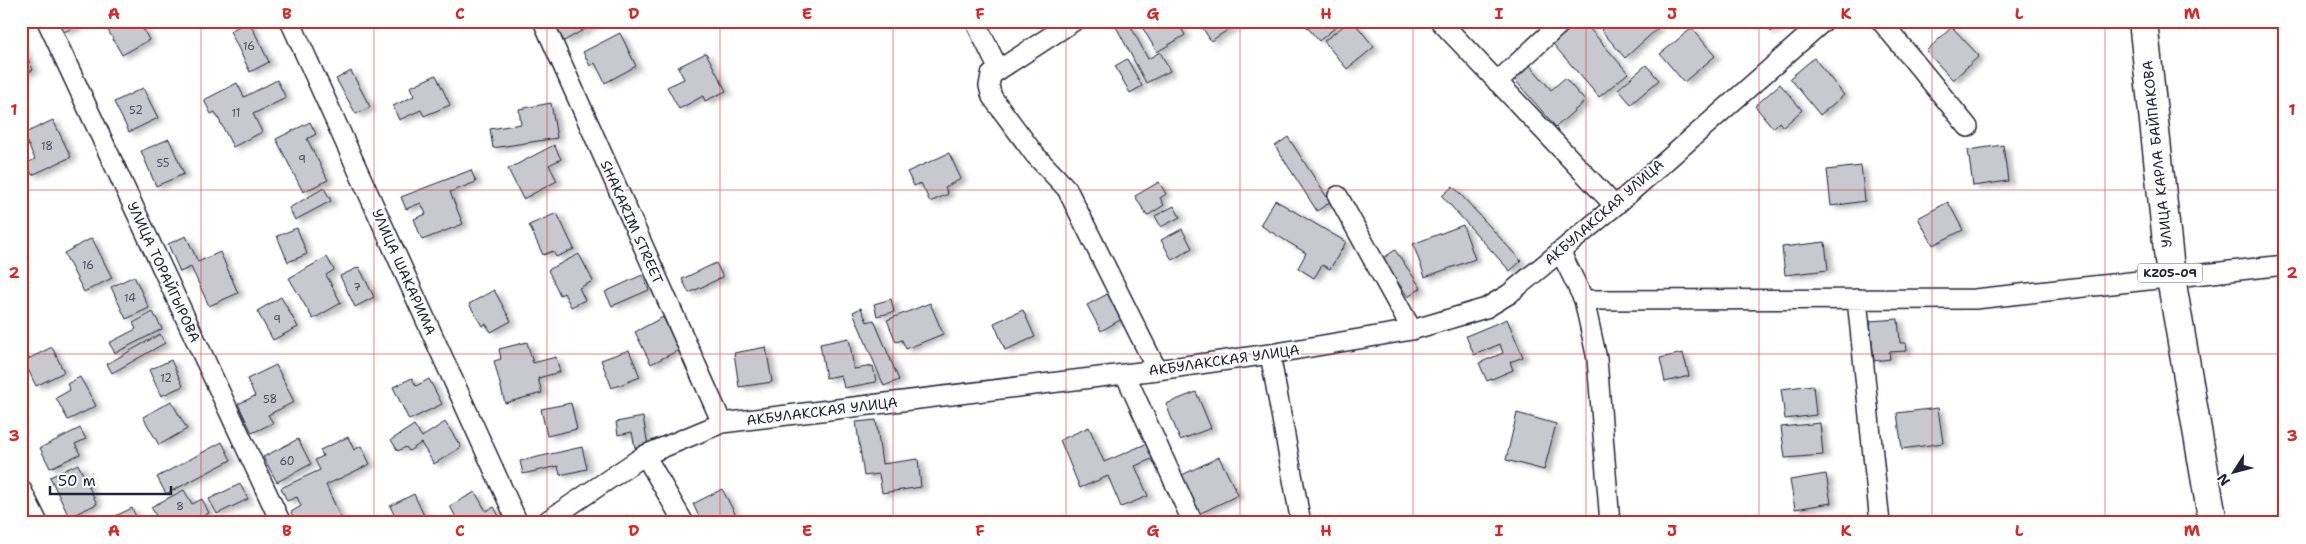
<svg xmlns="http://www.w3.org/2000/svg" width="2306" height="544" viewBox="0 0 2306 544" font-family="'Shantell Sans',sans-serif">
	<defs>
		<filter id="shadow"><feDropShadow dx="5.5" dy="3" stdDeviation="2.5" flood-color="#0004"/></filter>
	</defs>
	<rect width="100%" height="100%" fill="#fff"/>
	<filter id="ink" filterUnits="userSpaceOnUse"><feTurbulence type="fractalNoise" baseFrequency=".02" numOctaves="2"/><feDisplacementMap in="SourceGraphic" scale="10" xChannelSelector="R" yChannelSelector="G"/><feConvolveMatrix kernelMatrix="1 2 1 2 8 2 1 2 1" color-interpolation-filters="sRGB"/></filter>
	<g filter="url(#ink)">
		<!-- building -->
		<path fill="#c8c8cf" stroke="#22223b" filter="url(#shadow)" d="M59 21H87L64 32Z
			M111 21H139L149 40 122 55 105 25Z
			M249 21 269 62 250 72 230 31Z
			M546 21H596L597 22 564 41 554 25Z
			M1113 21H1128L1148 59 1160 52 1170 71 1146 83Z
			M1152 21H1177L1185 35 1157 52 1142 27Z
			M1198 21H1241L1211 41Z
			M1302 21H1333L1337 26 1319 41Z
			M1350 21H1353L1374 47 1347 69 1324 41Z
			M1579 21H1583L1628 73 1599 97 1553 44Z
			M1611 21H1652L1658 28 1625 58 1601 30Z
			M1762 21H1783L1771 32Z
			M1952 27 1979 56 1953 80 1926 51Z
			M1692 28 1715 56 1684 82 1660 54Z
			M620 33 636 66 605 83 595 63 590 66 583 52Z
			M23 48 33 70 21 75V49Z
			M706 53 726 91 705 101 703 96 679 109 667 87 684 79 678 67Z
			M1814 58 1844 95 1820 115 1790 78Z
			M1127 59 1142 86 1130 93 1115 66Z
			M1530 65 1551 90 1565 78 1585 101 1556 127 1514 79Z
			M1646 65 1659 80 1631 104 1618 89Z
			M351 71 370 107 356 114 336 79Z
			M436 75 450 105 424 116 421 110 399 120 393 106 414 96 410 87Z
			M277 80 286 98 253 114 262 132 233 147 215 112 211 114 204 100 237 83 244 97Z
			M1780 84 1802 110 1783 127 1779 122 1773 128 1755 106Z
			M143 88 158 118 129 132 114 102Z
			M551 103 557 138 493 148 490 129 521 124 519 109Z
			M53 120 71 157 32 175 27 163 35 159 23 134Z
			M310 122 316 134 307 139 328 180 303 192 276 139Z
			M1288 137 1330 202 1317 211 1275 146Z
			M169 139 184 174 156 186 141 151Z
			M554 145 561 159 549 165 557 181 523 199 508 169Z
			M2003 145 2008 181 1973 186 1968 150Z
			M949 153 961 179 945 187 948 194 930 202 921 183 914 186 907 172Z
			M1861 166 1865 201 1831 206 1827 170Z
			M471 170 476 182 450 192 463 224 422 240 414 219 426 214 421 203 406 209 401 197Z
			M1159 182 1166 194 1160 198 1164 205 1147 216 1135 196Z
			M1453 186 1521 261 1510 271 1442 196Z
			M324 188 331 201 295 220 289 208Z
			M1275 200 1346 242 1330 269 1322 265 1314 278 1298 268 1306 253 1260 225Z
			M1948 202 1963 230 1933 245 1918 218Z
			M1174 206 1180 217 1161 227 1155 216Z
			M557 213 574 249 556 257 553 251 543 255 529 225Z
			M1463 225 1475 259 1425 277 1413 244Z
			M297 228 307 254 288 262 277 236Z
			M1182 229 1192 248 1172 260 1161 240Z
			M186 236 198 262 220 252 238 293 209 306 191 267 180 272 168 244Z
			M92 238 112 278 84 292 64 253Z
			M1825 242 1828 270 1785 275 1782 247Z
			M1395 250 1421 288 1408 297 1382 259Z
			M579 254 593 281 579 288 585 300 571 307 564 293 560 295 548 270Z
			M327 257 334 270 326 275 341 303 313 319 289 278Z
			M716 263 723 277 689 293 682 279Z
			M359 267 374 297 355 307 340 276Z
			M642 275 649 290 612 306 605 292Z
			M134 276 149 308 126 319 111 287Z
			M494 290 511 321 491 332 486 324 482 326 469 304Z
			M1113 291 1127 316 1101 331 1087 305Z
			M281 297 298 327 273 340 257 311Z
			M891 299 894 312 877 316 874 304Z
			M930 303 943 334 906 349 902 340 896 342 887 320Z
			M861 308 867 322 874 320 899 380 884 386 853 312Z
			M1023 310 1035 337 1005 350 994 323Z
			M153 312 162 329 115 353 109 343 136 329 133 323Z
			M663 317 679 350 651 364 635 332Z
			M1507 319 1523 357 1510 362 1513 370 1487 381 1479 363 1503 353 1500 344 1474 355 1466 336Z
			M1898 319 1900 343H1906L1907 351 1889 352 1890 359 1874 361 1870 321Z
			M160 334 165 343 112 373 107 364Z
			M849 338 854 369 873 366 876 382 844 388 841 375 826 378 820 344Z
			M527 342 533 363 556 357 560 372 538 378 542 393 505 403 494 361 501 359 499 349Z
			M52 347 64 372 36 386 24 361Z
			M766 347 772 382 739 387 734 353Z
			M629 350 640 377 612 388 601 360Z
			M1683 353 1689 376 1665 382 1660 358Z
			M171 360 183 386 161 396 149 370Z
			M276 365 294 402 268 415 273 423 252 433 238 404 255 396 247 379Z
			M80 377 96 406 68 420 56 398 70 390 67 384Z
			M412 378 416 386 429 379 442 404 409 420 393 387Z
			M1813 385 1816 415 1785 419 1781 389Z
			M1196 392 1211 428 1180 440 1166 404Z
			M171 401 187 429 159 445 143 417Z
			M571 403 577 429 547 436 541 409Z
			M1938 408 1943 443 1902 449 1897 413Z
			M1517 413 1556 424 1544 470 1506 460Z
			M643 417 648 446 635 448 632 432 618 435 616 422Z
			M876 420 882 464 918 459 921 487 882 493 879 474 864 476 856 422Z
			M445 422 461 447 434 464 421 443 409 451 406 447 398 451 391 440 414 425 422 437Z
			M1820 423 1823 455 1785 458 1781 427Z
			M1089 427 1104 462 1148 443 1154 458 1135 466 1148 496 1121 507 1108 476 1080 488 1060 440Z
			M80 428 86 439 75 444 80 454 50 468 40 448Z
			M348 437 354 450 361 446 370 464 326 485 343 523H296L291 512 301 506 297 497 287 501 281 488 320 470 315 460 323 456 320 450Z
			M298 439 311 464 277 482 263 457Z
			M222 442 231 460 166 494 157 477Z
			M582 447 587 469 560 475 558 466 523 474 520 461Z
			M1219 457 1238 495 1199 514 1180 476Z
			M78 464 97 504 69 517 50 477Z
			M1826 474 1831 503 1795 509 1790 480Z
			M240 484 248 499 217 514 209 499Z
			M722 489 740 523H702L693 504Z
			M184 490 192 504 202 499 209 513 190 523H160L151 507Z
			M475 492 486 511 494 507 503 523H459L450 506Z
			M414 494 426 520 421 523H398L390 506Z
			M132 508 139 523H106L105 521Z
			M1830 517 1831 523H1792Z"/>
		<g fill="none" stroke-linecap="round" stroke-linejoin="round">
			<!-- minor casing -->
			<g stroke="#22223b" stroke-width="22">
				<path id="minor" d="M47 21 281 523
					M290 21 518 523
					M543 21 722 423
					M975 21 999 70
					M1074 21 991 75 989 86 992 97 1035 155 1067 189 1157 370
					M1440 21 1615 206
					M1881 21 1968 127
					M1497 82 1563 21
					M1338 196 1412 330
					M1560 251 1584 300 1597 359 1610 523
					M1857 299 1880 523
					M1584 300 1975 299 2285 265
					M1270 354 1301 523
					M1125 374 1193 523
					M645 455 684 523
					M21 489 38 523
					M544 523 645 455 722 423 1157 370 1270 354 1412 330 1486 308 1509 294 1615 206 1824 21"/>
			</g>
			<!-- primary casing -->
			<g stroke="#22223b" stroke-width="31">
				<path id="primary" d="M2143 21 2171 278 2213 523"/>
			</g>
			<!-- minor -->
			<use href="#minor" stroke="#fff" stroke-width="19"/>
			<!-- primary -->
			<use href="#primary" stroke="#fff" stroke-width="28"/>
		</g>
	</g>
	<!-- grid -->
	<path fill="none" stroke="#d62828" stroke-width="1" stroke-opacity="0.55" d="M201 21V523M374 21V523M547 21V523M720 21V523M893 21V523M1066 21V523M1240 21V523M1413 21V523M1586 21V523M1759 21V523M1932 21V523M2105 21V523M21 190H2285M21 354H2285"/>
	<g text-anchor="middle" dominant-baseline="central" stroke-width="4" stroke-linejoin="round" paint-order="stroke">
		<!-- number labels -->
		<g font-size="11" fill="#4c4c60">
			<text x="249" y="46">16</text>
			<text x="136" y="110">52</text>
			<text x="236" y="113">11</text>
			<text x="47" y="146">18</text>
			<text x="302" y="159">9</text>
			<text x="163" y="163">55</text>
			<text x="88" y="265">16</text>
			<text x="357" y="287">7</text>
			<text x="130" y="298">14</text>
			<text x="277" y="319">9</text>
			<text x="166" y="378">12</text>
			<text x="270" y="399">58</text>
			<text x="287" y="461">60</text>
			<text x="180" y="506">8</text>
		</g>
		<!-- shield labels -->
		<rect fill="#fff" stroke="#646476" stroke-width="1" x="2137.5" y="263.5" width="65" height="19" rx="4"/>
		<g font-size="12" font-weight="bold" fill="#22223b">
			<text x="2170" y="273">KZ05-09</text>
		</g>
		<!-- street labels -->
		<g font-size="14" fill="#22223b" stroke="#fff">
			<text transform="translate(2157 154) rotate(-96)">УЛИЦА КАРЛА БАЙПАКОВА</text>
			<text transform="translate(1604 212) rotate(-41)">АКБУЛАКСКАЯ УЛИЦА</text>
			<text transform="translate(632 222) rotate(66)">SHAKARIM STREET</text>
			<text transform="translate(164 272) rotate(65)">УЛИЦА ТОРАЙГЫРОВА</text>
			<text transform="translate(404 272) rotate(66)">УЛИЦА ШАКАРИМА</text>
			<text transform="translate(1224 360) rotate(-8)">АКБУЛАКСКАЯ УЛИЦА</text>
			<text transform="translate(822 411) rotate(-7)">АКБУЛАКСКАЯ УЛИЦА</text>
		</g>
	</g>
	<!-- margin -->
	<rect width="2306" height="544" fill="none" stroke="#fff" stroke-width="55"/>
	<!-- north arrow -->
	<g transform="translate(2234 472) rotate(234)" stroke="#ffffff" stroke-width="4" paint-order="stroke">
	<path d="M0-4L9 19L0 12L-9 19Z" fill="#22223b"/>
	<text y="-8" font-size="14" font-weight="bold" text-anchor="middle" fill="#22223b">N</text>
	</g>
	<!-- scale -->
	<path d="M50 486v8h121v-8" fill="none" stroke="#22223b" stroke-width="2.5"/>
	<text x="58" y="486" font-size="15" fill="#22223b" stroke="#ffffff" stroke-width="4" paint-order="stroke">50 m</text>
	<rect x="28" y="28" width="2250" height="488" fill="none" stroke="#d62828" stroke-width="2"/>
	<g font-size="16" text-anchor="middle" font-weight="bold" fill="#d62828">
		<text x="114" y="19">A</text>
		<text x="287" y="19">B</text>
		<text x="460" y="19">C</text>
		<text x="634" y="19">D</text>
		<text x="807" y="19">E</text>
		<text x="980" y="19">F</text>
		<text x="1153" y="19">G</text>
		<text x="1326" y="19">H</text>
		<text x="1499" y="19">I</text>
		<text x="1672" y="19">J</text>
		<text x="1846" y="19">K</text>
		<text x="2019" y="19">L</text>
		<text x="2192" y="19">M</text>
		<text x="14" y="115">1</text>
		<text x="2292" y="115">1</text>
		<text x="14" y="278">2</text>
		<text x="2292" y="278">2</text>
		<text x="14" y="441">3</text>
		<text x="2292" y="441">3</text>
		<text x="114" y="536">A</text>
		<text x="287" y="536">B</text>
		<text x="460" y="536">C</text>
		<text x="634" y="536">D</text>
		<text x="807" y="536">E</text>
		<text x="980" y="536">F</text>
		<text x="1153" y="536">G</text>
		<text x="1326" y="536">H</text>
		<text x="1499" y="536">I</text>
		<text x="1672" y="536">J</text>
		<text x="1846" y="536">K</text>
		<text x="2019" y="536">L</text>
		<text x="2192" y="536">M</text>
	</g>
</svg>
